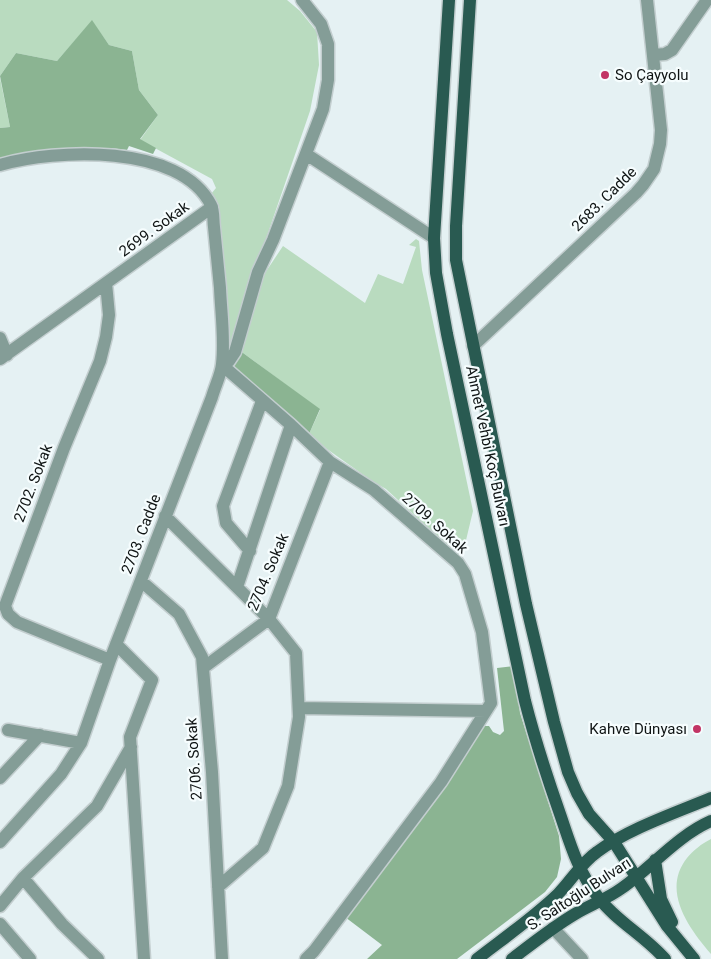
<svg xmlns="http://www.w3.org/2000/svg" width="711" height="959" viewBox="0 0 711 959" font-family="Roboto,sans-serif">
	<rect width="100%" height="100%" fill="#e5f1f3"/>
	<!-- green -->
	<path fill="#b9dbbf" d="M0 0H287L300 11 317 32 319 65 310 111 227 352V293L219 214 211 194 216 188 212 179 140 140 158 115 139 90 132 51 109 45 92 21 57 61 16 53 0 76Z
		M0 78 10 127 0 128Z
		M416 239 419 241 422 270 473 511 461 561 447 545 386 489 372 481 327 449 309 434 320 410 239 350 265 273 283 246 365 303 378 274 403 284 416 247 409 245Z
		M711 839V954C689 928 661 891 687 858 694 850 701 844 711 839Z"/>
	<!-- forest -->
	<path fill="#8bb492" d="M92 20 109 45 132 51 139 90 158 115 140 139 156 148 153 154 129 146 127 150 110 148 17 154 0 159V128L10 127 0 76 16 53 57 61Z
		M239 350 320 409 309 434 237 371 234 365Z
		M514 666 520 713 559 836 561 859 557 877 545 892 457 959H367L382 945 345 917 483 726H489L493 732 500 735 504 731 497 668Z"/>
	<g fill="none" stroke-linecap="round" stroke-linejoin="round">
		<!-- minor casing -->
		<g stroke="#c3cecf" stroke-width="15">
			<path id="minor" d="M302 0 321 24 328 44V80L323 109 273 240 258 272 235 352 229 361 222 365 291 425 330 462 374 490 458 563 465 574 482 632 491 703 441 782 314 951 306 959
				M653 55 665 54 672 50 707 0
				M306 154 434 238
				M0 165C55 149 180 143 211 205 214 211 213 220 214 227 216 247 218 268 220 288 221 313 225 339 222 364 221 375 215 386 212 397L110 660 81 743 61 774 0 842
				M106 283 109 315 106 337 100 361 64 448 5 606 8 614 17 622 110 660
				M0 338 7 355
				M473 346 636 193 643 185 654 169 660 144 661 130 647 0
				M0 359 212 207
				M165 516 269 619 296 653 299 717 288 786 263 848 218 887
				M250 551 226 523 223 506 262 401
				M141 581 179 614 202 657 212 772 222 959
				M237 587 291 425
				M116 644 152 680 130 737 144 959
				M203 668 269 619 330 462
				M299 708 486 711
				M8 730 81 743
				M0 778 40 735
				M0 906 23 878
				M0 924 30 959
				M553 928 582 959
				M98 959 62 924 23 878 97 806 131 747"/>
		</g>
		<!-- major casing -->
		<g stroke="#c3cecf" stroke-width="15">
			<path id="major" d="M449 0 434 238 436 273 447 334 525 701C535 740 547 777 560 814 570 843 578 872 598 897 616 921 645 936 665 959
				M470 0 456 226V260L526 604 554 722 568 772 577 793 589 814 614 842 667 926 694 959
				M655 860 661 899 672 922
				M477 959C504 938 533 918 558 894 571 881 581 863 597 852 628 829 675 813 711 798
				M512 959C533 943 553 927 575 914 590 905 607 899 622 888 652 867 677 836 711 821"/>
		</g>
		<!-- minor -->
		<use href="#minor" stroke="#849d97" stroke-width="12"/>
		<!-- major -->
		<use href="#major" stroke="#295a51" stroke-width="12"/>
	</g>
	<!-- markers -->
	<g fill="#c23565" stroke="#f6fdfe" stroke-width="2">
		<circle cx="605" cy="75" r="5"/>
		<circle cx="697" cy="729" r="5"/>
	</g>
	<g text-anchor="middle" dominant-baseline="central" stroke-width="4.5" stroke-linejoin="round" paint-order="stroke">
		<!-- poi labels -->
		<g font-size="15" fill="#0f1414" stroke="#f6fdfe" text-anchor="start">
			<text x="615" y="75">So Çayyolu</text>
			<text x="687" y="729" text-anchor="end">Kahve Dünyası</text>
		</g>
		<!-- street labels -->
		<g font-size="15" fill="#0f1414" stroke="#f6fdfe">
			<text transform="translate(604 199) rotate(-45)">2683. Cadde</text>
			<text transform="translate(154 229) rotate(-36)">2699. Sokak</text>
			<text transform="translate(488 446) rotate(78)">Ahmet Vehbi Koç Bulvarı</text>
			<text transform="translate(33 483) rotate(-69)">2702. Sokak</text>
			<text transform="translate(435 523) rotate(42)">2709. Sokak</text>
			<text transform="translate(141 534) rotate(-69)">2703. Cadde</text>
			<text transform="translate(268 572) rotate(-67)">2704. Sokak</text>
			<text transform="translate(194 759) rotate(-94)">2706. Sokak</text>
			<text transform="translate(579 894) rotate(-33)">S. Saltoğlu Bulvarı</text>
		</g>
	</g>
</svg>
